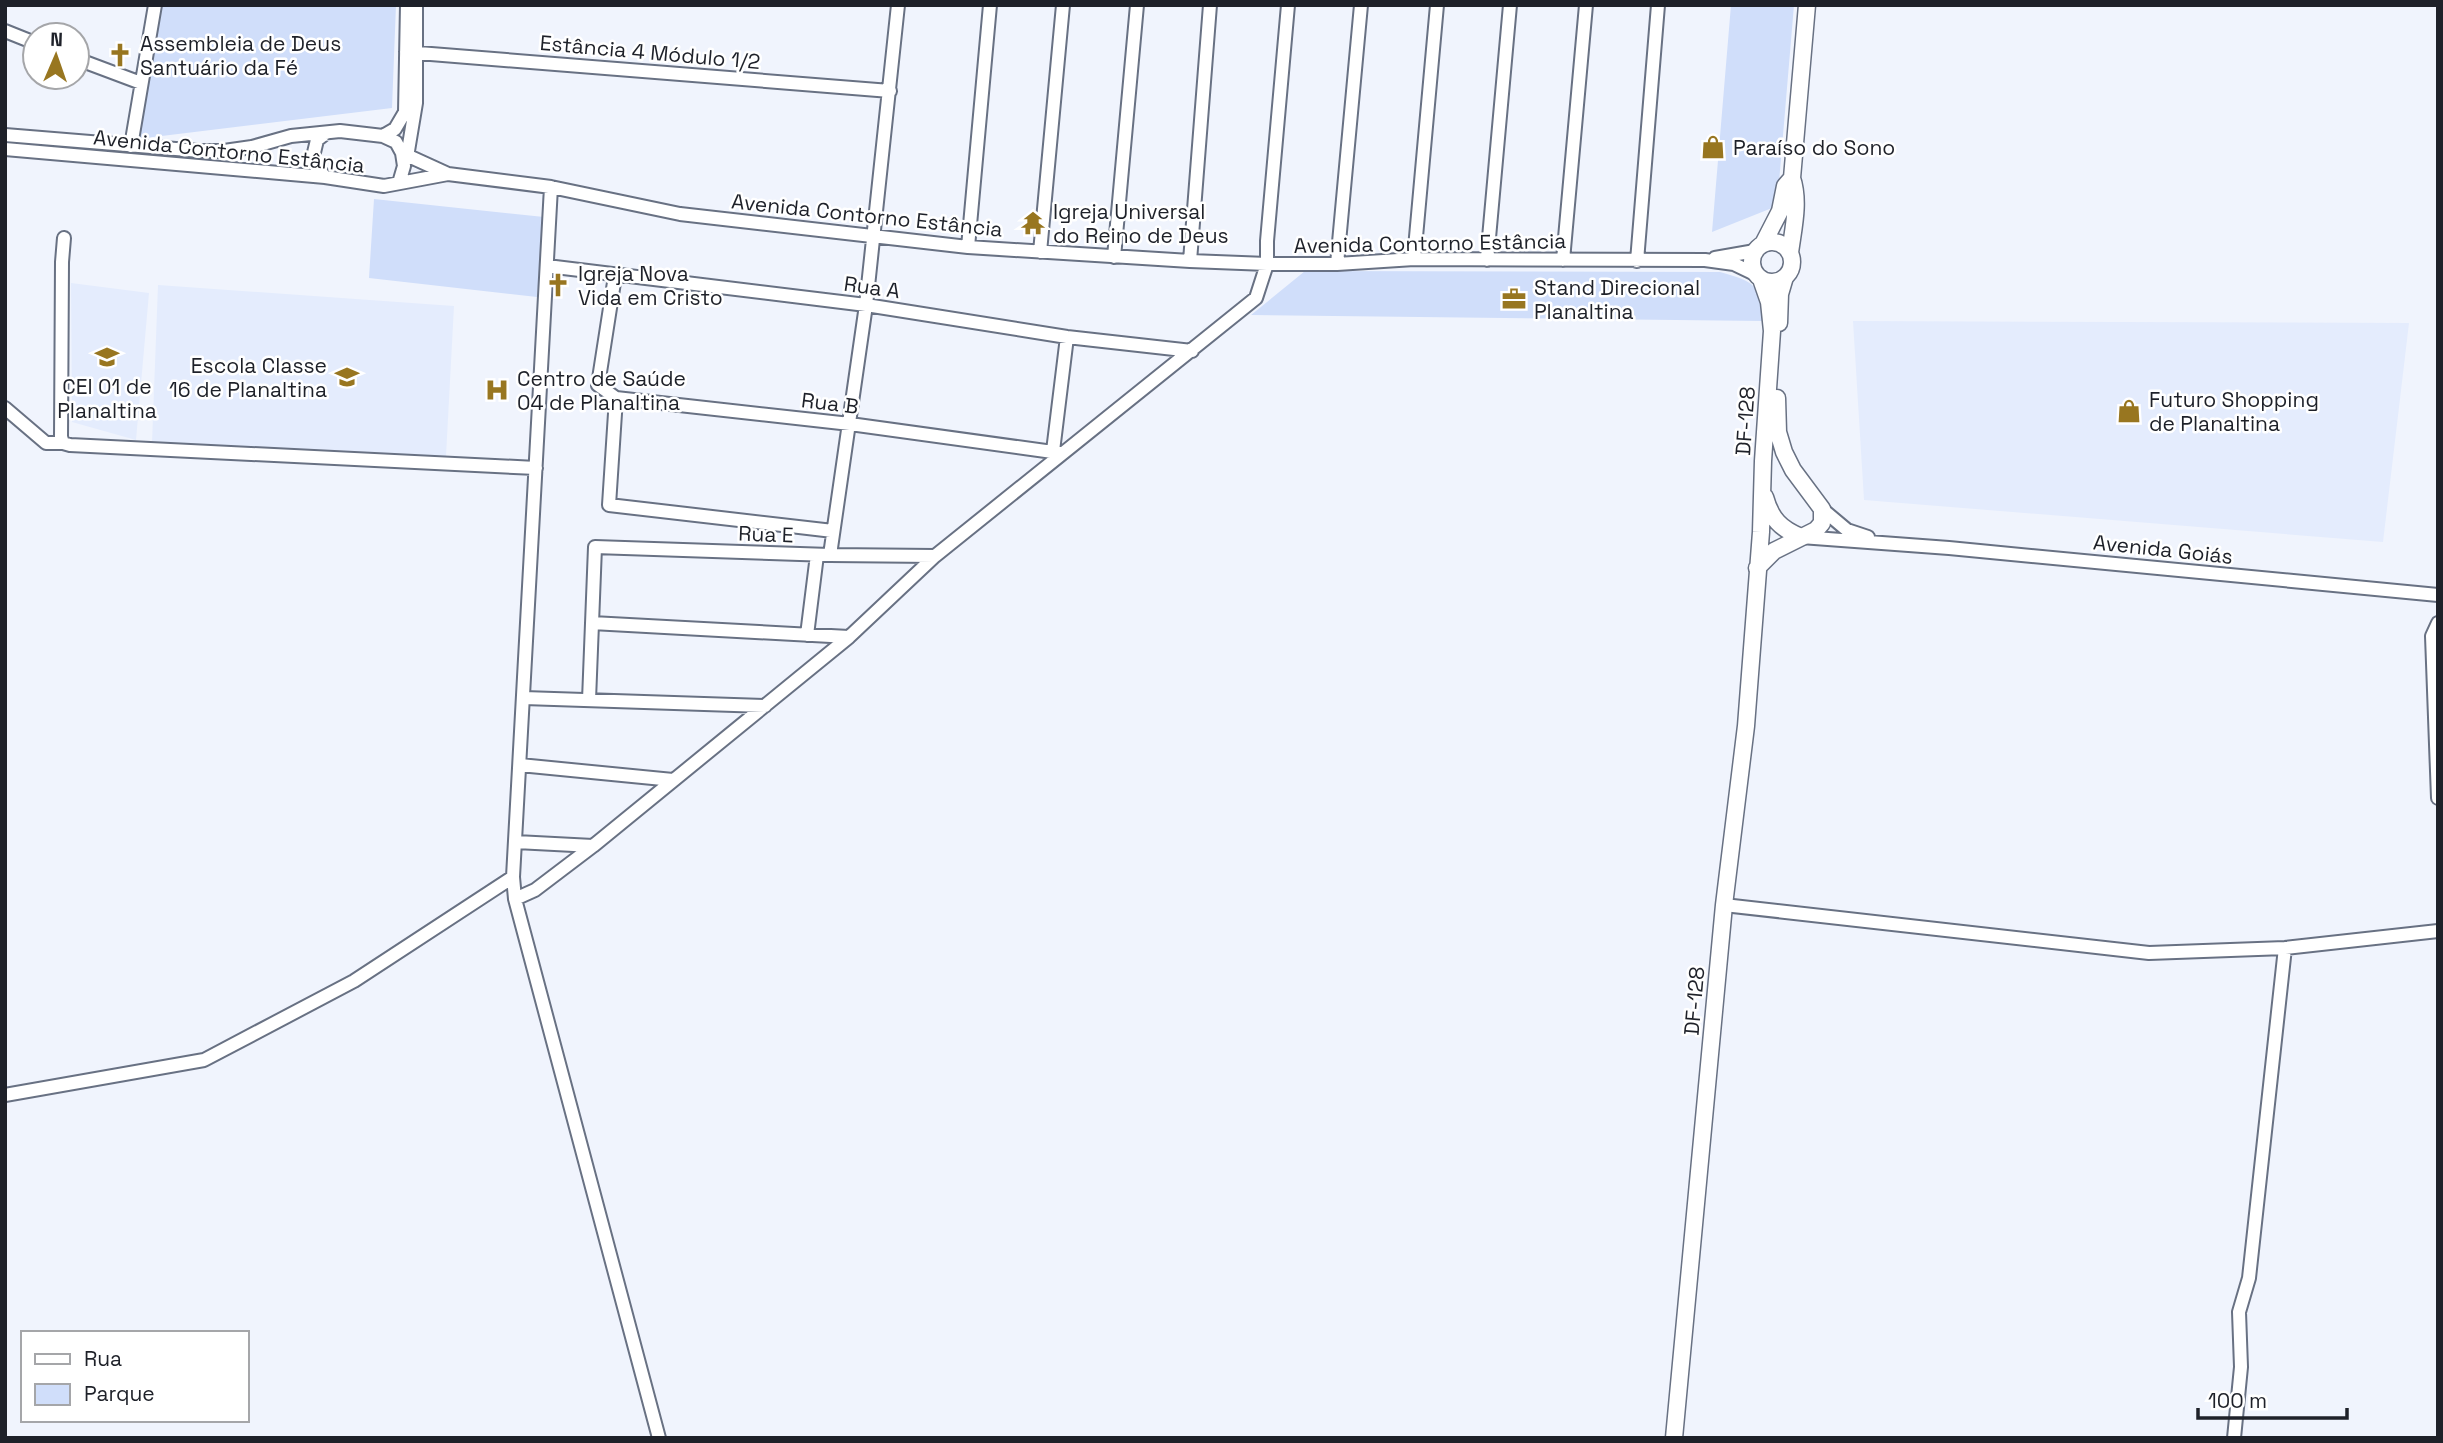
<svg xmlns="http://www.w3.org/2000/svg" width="2443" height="1443" viewBox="0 0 2443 1443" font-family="'Space Grotesk',sans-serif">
	<rect width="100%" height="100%" fill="#f0f4fd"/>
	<!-- built -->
	<path fill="#e4ecfd" d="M71 283 149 293 136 440 72 422Z
		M158 285 454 306 446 456 152 443Z
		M1853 321 2409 323 2383 542 1864 500Z"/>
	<!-- green -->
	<path fill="#d0defa" d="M159 5H396L392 108 137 139Z
		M1731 5H1794L1777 206 1712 232Z
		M374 199 544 217 537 297 369 278Z
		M1305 271 1720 272C1755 282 1759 283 1763 321L1251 315Z"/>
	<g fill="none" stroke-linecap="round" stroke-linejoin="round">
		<!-- minor casing -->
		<g stroke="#687183" stroke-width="16">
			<path id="minor" d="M5 31 35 43
				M406 52 890 91
				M77 59 141 83
				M5 135 200 151H224L252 147 291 136 340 131 383 136 396 142 402 153 448 174 551 187 680 214 968 247 1190 261 1267 264H1337L1414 259 1705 260 1734 264 1757 275
				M383 136 395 129 405 112 407 5
				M131 146 155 5
				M5 149 325 177 384 186 448 174
				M402 153 408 151 416 103V5
				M325 177 312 161 317 140 326 133
				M399 183 404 166 402 153
				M551 187 513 877 515 899 659 1438
				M64 238 62 262 61 437 63 443 70 445 536 468
				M968 247 990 5
				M1040 252 1063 5
				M1114 257 1137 5
				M1715 258 1755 251
				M1414 259 1437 5
				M1487 260 1510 5
				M1563 260 1586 5
				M1190 261 1210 5
				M1637 261 1658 5
				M1337 264 1361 5
				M547 266 866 305 1067 337 1192 351
				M615 276 598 385 616 398 850 424 1060 453
				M616 398 609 505 833 531
				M5 408 46 443H63
				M1053 451 1067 337
				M1822 509 1847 530 1868 537
				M1801 537 1949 548 2438 595
				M830 555 866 305 898 5
				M592 623 849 637
				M2438 623 2432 636 2438 798
				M807 635 817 555
				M524 698 765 706
				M589 700 595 547 830 555 935 556
				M520 765 673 780
				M516 842 593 846
				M515 899 535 890 593 846 849 637 935 556 1256 298 1267 264V241L1288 5
				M1724 905 2149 953 2285 948 2438 931
				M5 1095 204 1060 354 981 513 877
				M2234 1438 2241 1367 2239 1312 2249 1278 2285 948"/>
		</g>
		<!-- major casing -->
		<g stroke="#687183" stroke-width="19">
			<path id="major" d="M1752 262a20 20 0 1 1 40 0a20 20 0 1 1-40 0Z
				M1763 244 1780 211 1785 186 1792 178
				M1790 253C1793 229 1800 202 1792 178L1807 5
				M1779 323 1780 294 1785 277
				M1765 497C1771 519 1781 529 1801 537
				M1757 568 1774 551 1816 530 1822 523V509L1793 470 1784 452 1778 432 1777 398
				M1674 1438 1724 905 1746 726 1761 532 1763 461 1772 331 1769 302 1761 279"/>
		</g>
		<!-- minor -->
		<use href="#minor" stroke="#fff" stroke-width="12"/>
		<!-- major -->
		<use href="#major" stroke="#fff" stroke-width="16"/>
	</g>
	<!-- icons -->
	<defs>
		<g id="church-bare" transform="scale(1.89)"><path d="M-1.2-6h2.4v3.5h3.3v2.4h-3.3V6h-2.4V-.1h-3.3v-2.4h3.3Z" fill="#987620" stroke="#fff" stroke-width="2.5" paint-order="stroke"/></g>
		<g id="shop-bare" transform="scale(1.89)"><path d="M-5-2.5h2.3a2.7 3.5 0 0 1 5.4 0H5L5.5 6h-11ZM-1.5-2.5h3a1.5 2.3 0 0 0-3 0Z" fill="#987620" stroke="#fff" stroke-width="2.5" paint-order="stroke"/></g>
		<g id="temple-bare" transform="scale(1.89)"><path d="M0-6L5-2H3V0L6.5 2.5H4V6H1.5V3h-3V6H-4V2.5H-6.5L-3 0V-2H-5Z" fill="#987620" stroke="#fff" stroke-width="2.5" paint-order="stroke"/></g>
		<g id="office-bare" transform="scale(1.89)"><path d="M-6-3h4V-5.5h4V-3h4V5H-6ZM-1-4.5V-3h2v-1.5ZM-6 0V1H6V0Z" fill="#987620" stroke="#fff" stroke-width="2.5" paint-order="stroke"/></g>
		<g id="school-bare" transform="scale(1.89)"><path d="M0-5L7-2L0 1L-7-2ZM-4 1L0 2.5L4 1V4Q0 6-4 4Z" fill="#987620" stroke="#fff" stroke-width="2.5" paint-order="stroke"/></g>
		<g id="hospital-bare" transform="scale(1.89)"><path d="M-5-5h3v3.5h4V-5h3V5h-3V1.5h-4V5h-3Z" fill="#987620" stroke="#fff" stroke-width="2.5" paint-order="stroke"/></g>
	</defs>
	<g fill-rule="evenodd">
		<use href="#church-bare" x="120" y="55"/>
		<use href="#shop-bare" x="1713" y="147"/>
		<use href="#temple-bare" x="1033" y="223"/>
		<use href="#church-bare" x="558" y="285"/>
		<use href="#office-bare" x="1514" y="299"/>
		<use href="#school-bare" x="107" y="357"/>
		<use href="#school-bare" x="347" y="377"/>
		<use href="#hospital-bare" x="497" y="390"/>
		<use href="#shop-bare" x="2129" y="411"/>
	</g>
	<g text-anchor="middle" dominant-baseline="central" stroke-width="5" stroke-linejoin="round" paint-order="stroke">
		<!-- poi labels -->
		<g font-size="21" fill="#1e2129" stroke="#fff" text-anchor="start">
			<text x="140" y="43">Assembleia de Deus<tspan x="140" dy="24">Santuário da Fé</tspan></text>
			<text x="1733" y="147">Paraíso do Sono</text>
			<text x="1053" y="211">Igreja Universal<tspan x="1053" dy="24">do Reino de Deus</tspan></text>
			<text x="578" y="273">Igreja Nova<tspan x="578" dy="24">Vida em Cristo</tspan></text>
			<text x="1534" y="287">Stand Direcional<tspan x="1534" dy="24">Planaltina</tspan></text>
			<text x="327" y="365" text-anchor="end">Escola Classe<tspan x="327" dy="24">16 de Planaltina</tspan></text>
			<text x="517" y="378">Centro de Saúde<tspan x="517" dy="24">04 de Planaltina</tspan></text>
			<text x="107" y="386" text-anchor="middle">CEI 01 de<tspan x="107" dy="24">Planaltina</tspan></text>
			<text x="2149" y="399">Futuro Shopping<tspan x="2149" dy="24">de Planaltina</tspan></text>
		</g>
		<!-- street labels -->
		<g font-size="21" fill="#1e2129" stroke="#fff">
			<text transform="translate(650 52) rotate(5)">Estância 4 Módulo 1/2</text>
			<text transform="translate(229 151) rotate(6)">Avenida Contorno Estância</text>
			<text transform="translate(867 215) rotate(6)">Avenida Contorno Estância</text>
			<text transform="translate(1430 243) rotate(-1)">Avenida Contorno Estância</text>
			<text transform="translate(872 287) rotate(8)">Rua A</text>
			<text transform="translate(830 403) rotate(7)">Rua B</text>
			<text transform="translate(1745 421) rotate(-86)">DF-128</text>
			<text transform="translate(766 534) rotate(2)">Rua E</text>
			<text transform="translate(2163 549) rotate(6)">Avenida Goiás</text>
			<text transform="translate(1694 1001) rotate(-85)">DF-128</text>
		</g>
	</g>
	<!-- border -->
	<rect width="2443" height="1443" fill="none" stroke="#1e2129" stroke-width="14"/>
	<!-- legend -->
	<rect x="21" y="1331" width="228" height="91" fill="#ffffff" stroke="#a5a6a9" stroke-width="2"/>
	<rect x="35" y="1354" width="35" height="10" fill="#ffffff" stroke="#a5a6a9" stroke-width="2"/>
	<text x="84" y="1366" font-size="21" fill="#1e2129">Rua</text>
	<rect x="35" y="1384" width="35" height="21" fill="#d0defa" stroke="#a5a6a9" stroke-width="2"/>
	<text x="84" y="1401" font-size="21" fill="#1e2129">Parque</text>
	<!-- north arrow -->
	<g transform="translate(56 56) rotate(2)"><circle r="33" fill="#ffffff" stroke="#a5a6a9" stroke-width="2"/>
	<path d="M0-5L12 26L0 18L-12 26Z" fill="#987620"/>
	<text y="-10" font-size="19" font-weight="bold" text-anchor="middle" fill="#1e2129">N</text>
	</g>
	<!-- scale -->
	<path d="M2198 1408v10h149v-10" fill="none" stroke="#1e2129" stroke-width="3.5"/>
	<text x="2208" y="1408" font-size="21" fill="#1e2129" stroke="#ffffff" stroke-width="5" paint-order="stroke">100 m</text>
</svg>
